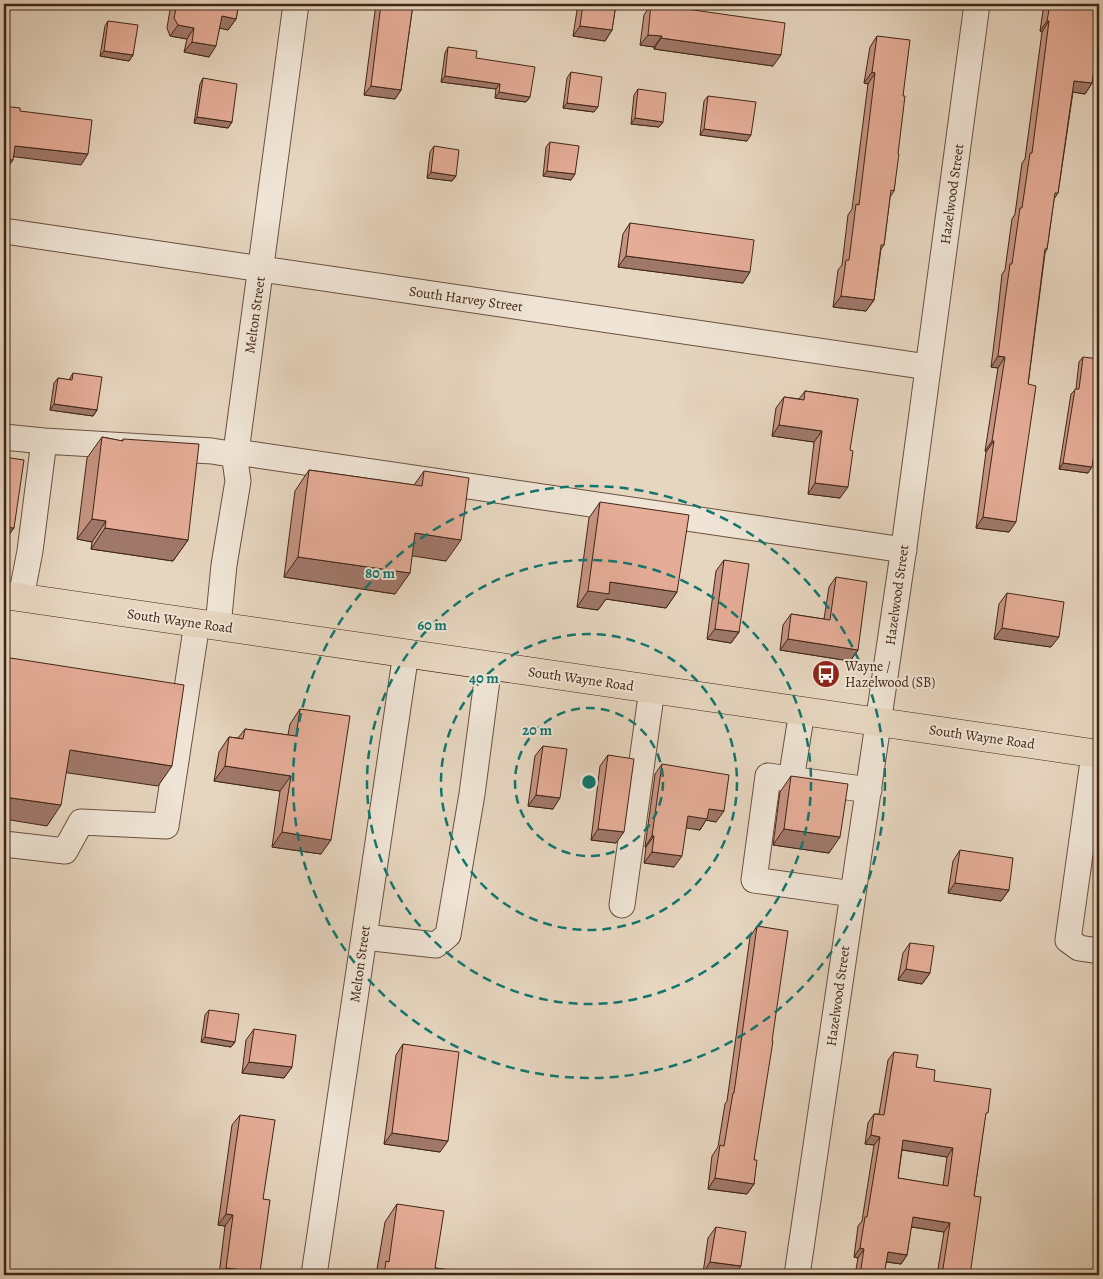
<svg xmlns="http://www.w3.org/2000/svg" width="1103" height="1279" viewBox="0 0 1103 1279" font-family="Alegreya,serif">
	<rect width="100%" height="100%" fill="#e6d5bf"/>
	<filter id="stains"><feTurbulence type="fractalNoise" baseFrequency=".004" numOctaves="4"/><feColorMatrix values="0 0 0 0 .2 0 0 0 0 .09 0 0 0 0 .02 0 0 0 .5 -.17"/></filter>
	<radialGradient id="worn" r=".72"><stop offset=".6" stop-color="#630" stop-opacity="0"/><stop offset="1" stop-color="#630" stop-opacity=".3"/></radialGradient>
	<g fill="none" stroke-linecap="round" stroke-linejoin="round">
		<!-- minor casing -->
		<g stroke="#6a513f" stroke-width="27">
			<path id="minor" d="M4 231 928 367
				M4 437 44 441 212 451 236 455
				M236 452 904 550
				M21 597 30 551 44 441
				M218 626 224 565 238 481 235 460 236 452 296 4
				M1094 754 1068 940 1079 948 1099 951
				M791 780 802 711
				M4 844 65 851 81 822 166 826 197 623
				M853 894 754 880 768 776 869 790
				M622 905 652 689
				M364 937 436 945 448 935 472 794 489 665
				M314 1275 406 653
				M797 1275 904 547 977 4"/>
		</g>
		<!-- major casing -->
		<g stroke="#412514" stroke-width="29">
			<path id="major" d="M4 595 1099 754"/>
		</g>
		<!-- minor -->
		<use href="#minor" stroke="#efe4d5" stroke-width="25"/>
		<!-- major -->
		<use href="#major" stroke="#e6d5bf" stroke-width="28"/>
	</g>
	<!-- wall -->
	<path fill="#c59482" stroke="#412514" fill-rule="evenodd" d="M171 4H239L236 19 228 30 220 28 209 57 184 52 187 39 170 36 167 28Z
		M376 4H413L401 90 395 99 364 95Z
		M578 4H616L612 30 605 41 573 36Z
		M651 4 773 66 654 49V47L640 45 644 15Z
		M1044 4H1095L1094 12 1096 52 1092 83 1085 94 1073 92 1058 193 1054 199 1047 249 1045 253 1009 532 976 528 986 452 985 451 998 368 991 367 998 311 1002 274 1005 270 1012 219 1015 214 1022 163 1025 159 1042 32 1040 31Z
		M108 21 133 55 129 61 100 56 105 26Z
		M877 36 903 96 894 191 890 197 884 245 881 249 874 300 866 311 833 307 838 270 842 265 848 215 852 209 868 84 864 83 870 47Z
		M448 47 476 58 530 97 526 102 495 98 496 89 441 82 445 53Z
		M571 72 594 112 563 108 567 78Z
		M203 78 232 122 228 128 194 123 200 84Z
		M638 89 663 122 659 127 631 124 634 95Z
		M708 96 747 141 700 135 704 101Z
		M550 142 571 180 543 176 546 147Z
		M434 146 456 176 452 181 427 178 430 152Z
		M630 223 743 283 618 267 623 234Z
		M1083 357 1088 473 1059 469 1071 394 1076 389 1079 362Z
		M73 373 97 410 93 416 50 410 54 383 58 378 69 380Z
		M805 391 858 399 840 498 808 494 814 442 772 436 776 408 784 397 799 399Z
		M102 437 122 441 123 439 188 540 173 561 91 549 92 542 77 539 87 458Z
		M309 470 414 485 424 471 446 561 412 555 395 594 284 577 295 491Z
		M600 502 677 592 666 608 606 599 598 610 577 607 589 518Z
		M724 560 739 632 731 643 707 639 716 571Z
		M836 577 858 650 850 661 780 650 783 625 791 614 824 619 829 587Z
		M1007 593 1051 647 994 639 999 604Z
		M300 709 321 854 272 847 280 791 214 781 219 752 229 737 238 738 245 729 288 735 290 724Z
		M543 746 553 809 528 806 535 756Z
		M608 755 616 843 591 840 600 766Z
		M662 764 716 822 706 820 700 830 686 827 674 867 644 863 646 847H645L655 774Z
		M791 776 829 853 773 845 780 792Z
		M960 850 1009 890 1001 901 948 893 953 861Z
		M757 926 754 1184 747 1194 708 1189 712 1156 718 1147 725 1104 727 1101 750 937Z
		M910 943 930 973 922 984 898 980 903 953Z
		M209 1010 235 1042 231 1047 201 1042 205 1015Z
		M254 1029 292 1067 284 1078 242 1073 246 1040Z
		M403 1044 440 1152 384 1144 396 1055Z
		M894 1052 934 1081 985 1117 974 1196 970 1275H937L944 1232 911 1227 907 1255 901 1264 886 1262 884 1275H855L858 1258 854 1257 858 1226 862 1221 874 1145 865 1144 868 1123 874 1114H879L888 1060ZM902 1150 947 1157 943 1186 898 1178Z
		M240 1115 263 1199 260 1272 258 1275H219L225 1226 218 1225 232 1125Z
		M397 1204 435 1268 490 1275H376L385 1222Z
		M716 1227 735 1275H721L703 1273 708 1238Z"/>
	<!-- shaded-wall -->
	<path fill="#a0786a" stroke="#412514" d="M222 16 236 19 228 30 215 27Z
		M1047 21H1049L1042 32 1040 31Z
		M178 25 194 28 187 39 170 36Z
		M580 26 612 30 605 41 573 36Z
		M648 35 662 36 654 47 640 45Z
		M661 38 781 55 773 66 654 49Z
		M1098 40 1099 41V52L1090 51Z
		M192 42 216 46 209 57 184 52Z
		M104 51 133 55 129 61 100 56Z
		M872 72 875 73 868 84 864 83Z
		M445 76 500 84 496 89 441 82Z
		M1074 81 1092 83 1085 94 1067 91Z
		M371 86 401 90 395 99 364 95Z
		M499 92 530 97 526 102 495 98Z
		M567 103 598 107 594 112 563 108Z
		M197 117 232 122 228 128 194 123Z
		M635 118 663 122 659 127 631 124Z
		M704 129 751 135 747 141 700 135Z
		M15 146 88 154 81 165 8 156Z
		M4 159 13 160 6 170H4Z
		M547 171 575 174 571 180 543 176Z
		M431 172 456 176 452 181 427 178Z
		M626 256 750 272 743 283 618 267Z
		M841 296 874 300 866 311 833 307Z
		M998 356 1005 357 998 368 991 367Z
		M54 404 97 410 93 416 50 410Z
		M779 425 822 431 814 442 772 436Z
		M992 441H994L986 452 985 451Z
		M1063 463 1092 467 1088 473 1059 469Z
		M815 483 848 487 840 498 808 494Z
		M983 517 1016 522 1009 532 976 528Z
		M92 519 106 521 92 542 77 539Z
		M4 527 14 528 4 542Z
		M105 528 188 540 173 561 91 549Z
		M415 533 461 540 446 561 400 554Z
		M298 557 410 573 395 594 284 577Z
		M610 582 677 592 666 608 606 599 598 610 577 607 588 591Z
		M1002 628 1059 637 1051 647 994 639Z
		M715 629 739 632 731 643 707 639Z
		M788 639 858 650 850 661 780 650Z
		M70 750 172 766 158 786 55 771Z
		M225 766 291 776 280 791 214 781Z
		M536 795 560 798 553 809 528 806Z
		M4 797 61 805 47 826 4 819Z
		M709 809 724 811 716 822 706 820 700 830 680 827 688 816Z
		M598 829 624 832 616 843 591 840Z
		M784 829 840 837 829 853 773 845Z
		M282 832 331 840 321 854 272 847Z
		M652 836H654L646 847H645Z
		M652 852 682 856 674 867 644 863Z
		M955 883 1009 890 1001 901 948 893Z
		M906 969 930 973 922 984 898 980Z
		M205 1037 235 1042 231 1047 201 1042Z
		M249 1062 292 1067 284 1078 242 1073Z
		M392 1133 448 1141 440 1152 384 1144Z
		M871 1135 880 1137 874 1145 865 1144Z
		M903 1140 953 1148 947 1157 897 1149Z
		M715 1178 754 1184 747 1194 708 1189Z
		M226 1214 233 1215 225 1226 218 1225Z
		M913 1217 950 1223 944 1232 906 1226Z
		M860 1248 864 1249 858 1258 854 1257Z
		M888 1252 907 1255 901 1264 882 1261Z
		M710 1262 741 1266 735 1275H721L703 1273Z
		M226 1268 260 1272 258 1275H220Z"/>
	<!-- building -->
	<path fill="#e5ac97" stroke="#412514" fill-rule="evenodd" d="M177 4H239L236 19 222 16 216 46 192 42 194 28 178 25 174 18Z
		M381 4H413L401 90 371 86Z
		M583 4H616L612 30 580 26Z
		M651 4 785 23 781 55 661 38 662 36 648 35Z
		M1050 4H1095L1094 12 1099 13V41L1098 40 1092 83 1074 81 1058 193H1055L1047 249H1045L1028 384 1036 386 1016 522 983 517 994 441H992L1005 357 998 356 1005 300 1010 264H1012L1020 208H1022L1030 153H1032L1049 21H1047Z
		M108 21 138 25 133 55 104 51Z
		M877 36 910 40 903 96H905L898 154H899L894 191 891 190 884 245H881L874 300 841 296 846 260H849L856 204 859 205 875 73 872 72Z
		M448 47 477 51 476 58 535 67 530 97 499 92 500 84 445 76Z
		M571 72 602 77 598 107 567 103Z
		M203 78 237 84 232 122 197 117Z
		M638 89 666 93 663 122 635 118Z
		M708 96 756 102 751 135 704 129Z
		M4 106 20 108V111L92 120 88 154 15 146 13 160 4 159Z
		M550 142 579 146 575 174 547 171Z
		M434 146 459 150 456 176 431 172Z
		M630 223 754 240 750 272 626 256Z
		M1083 357 1099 359V420L1092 467 1063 463 1075 389H1079Z
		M73 373 102 377 97 410 54 404 58 378 72 380Z
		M805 391 858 399 850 450 853 451 848 487 815 483 822 431 779 425 784 397 804 400Z
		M102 437 123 441V439L199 444 188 540 105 528 106 521 92 519Z
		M4 451H5L4 457 24 460 14 528 4 527Z
		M309 470 422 486 424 471 469 478 461 540 415 533 410 573 298 557Z
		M600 502 689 515 677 592 610 582 609 594 588 591Z
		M724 560 749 564 739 632 715 629Z
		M836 577 867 582 858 650 788 639 791 614 830 620Z
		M1007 593 1064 602 1059 637 1002 628Z
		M4 657 184 685 172 766 70 750 61 805 4 797Z
		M300 709 350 716 331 840 282 832 291 776 225 766 229 737 243 739 245 729 296 736Z
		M543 746 567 749 560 798 536 795Z
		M608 755 634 759 624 832 598 829Z
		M662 764 729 775 724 811 709 809 707 819 688 816 682 856 652 852 654 836H652Z
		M791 776 848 784 840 837 784 829Z
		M960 850 1013 858 1009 890 955 883Z
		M757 926 788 931 772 1041H773L754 1160H757L754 1184 715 1178 720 1145 724 1146 733 1093H734Z
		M910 943 934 946 930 973 906 969Z
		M209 1010 239 1014 235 1042 205 1037Z
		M254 1029 296 1035 292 1067 249 1062Z
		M403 1044 459 1052 448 1141 392 1133Z
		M894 1052 918 1055 916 1067 935 1070 934 1081 991 1089 988 1113H986L974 1196 981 1197 970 1275H942L950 1223 913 1217 907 1255 888 1252 884 1275H860L864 1249 860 1248 865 1217H867L880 1137 871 1135 874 1114 884 1115ZM903 1140 953 1148 948 1186 898 1178Z
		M240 1115 275 1120 263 1199 270 1200 260 1272 226 1268 233 1215 226 1214Z
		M397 1204 444 1211 435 1268 490 1275H384L386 1261 389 1262Z
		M716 1227 746 1232 741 1266 710 1262Z"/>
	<!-- distance rings -->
	<g fill="none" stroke="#0f766e" stroke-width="2.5" stroke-dasharray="9 6">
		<circle cx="589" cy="782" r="74"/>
		<circle cx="589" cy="782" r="148"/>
		<circle cx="589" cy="782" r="222"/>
		<circle cx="589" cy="782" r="296"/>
	</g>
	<!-- icons -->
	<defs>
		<g id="bus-disc" transform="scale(1.4375)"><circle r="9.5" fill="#8f2418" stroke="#efe4d5"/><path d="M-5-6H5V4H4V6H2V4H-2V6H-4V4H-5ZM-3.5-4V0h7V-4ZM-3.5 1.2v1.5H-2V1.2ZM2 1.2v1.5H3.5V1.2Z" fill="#fff"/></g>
	</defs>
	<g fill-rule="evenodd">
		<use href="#bus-disc" x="826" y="674"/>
	</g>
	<g text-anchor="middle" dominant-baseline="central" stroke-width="4" stroke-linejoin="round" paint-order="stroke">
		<!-- street labels -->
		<g font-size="14" fill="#412514" stroke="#efe4d5">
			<text transform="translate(952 194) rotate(-82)">Hazelwood Street</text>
			<text transform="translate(466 299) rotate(8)">South Harvey Street</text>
			<text transform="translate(255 315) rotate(-82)">Melton Street</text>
			<text transform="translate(897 595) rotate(-82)">Hazelwood Street</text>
			<text transform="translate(180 621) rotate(8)">South Wayne Road</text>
			<text transform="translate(581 679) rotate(8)">South Wayne Road</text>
			<text transform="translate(982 737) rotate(8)">South Wayne Road</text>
			<text transform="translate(360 964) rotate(-82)">Melton Street</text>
			<text transform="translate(838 996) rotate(-82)">Hazelwood Street</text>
		</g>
		<!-- poi labels -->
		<g font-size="14" fill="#412514" stroke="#efe4d5" text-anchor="start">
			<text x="845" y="666">Wayne /<tspan x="845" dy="16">Hazelwood (SB)</tspan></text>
		</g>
	</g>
	<circle cx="589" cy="782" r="8" fill="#0f766e" stroke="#efe4d5" stroke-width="2.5"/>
	<g font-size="15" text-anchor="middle" font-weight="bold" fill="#0f766e" stroke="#efe4d5" stroke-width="4" stroke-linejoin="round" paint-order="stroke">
		<text x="380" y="578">80 m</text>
		<text x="432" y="630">60 m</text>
		<text x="484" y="683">40 m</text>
		<text x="537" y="735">20 m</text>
	</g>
	<!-- margin -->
	<rect width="1103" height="1279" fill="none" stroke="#e6d5bf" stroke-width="20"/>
	<rect x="5" y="5" width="1093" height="1269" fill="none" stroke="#412514" stroke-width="2.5"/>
	<rect x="10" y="10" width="1083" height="1259" fill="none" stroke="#412514"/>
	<rect width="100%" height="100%" filter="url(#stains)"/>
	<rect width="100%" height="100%" fill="url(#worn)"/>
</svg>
